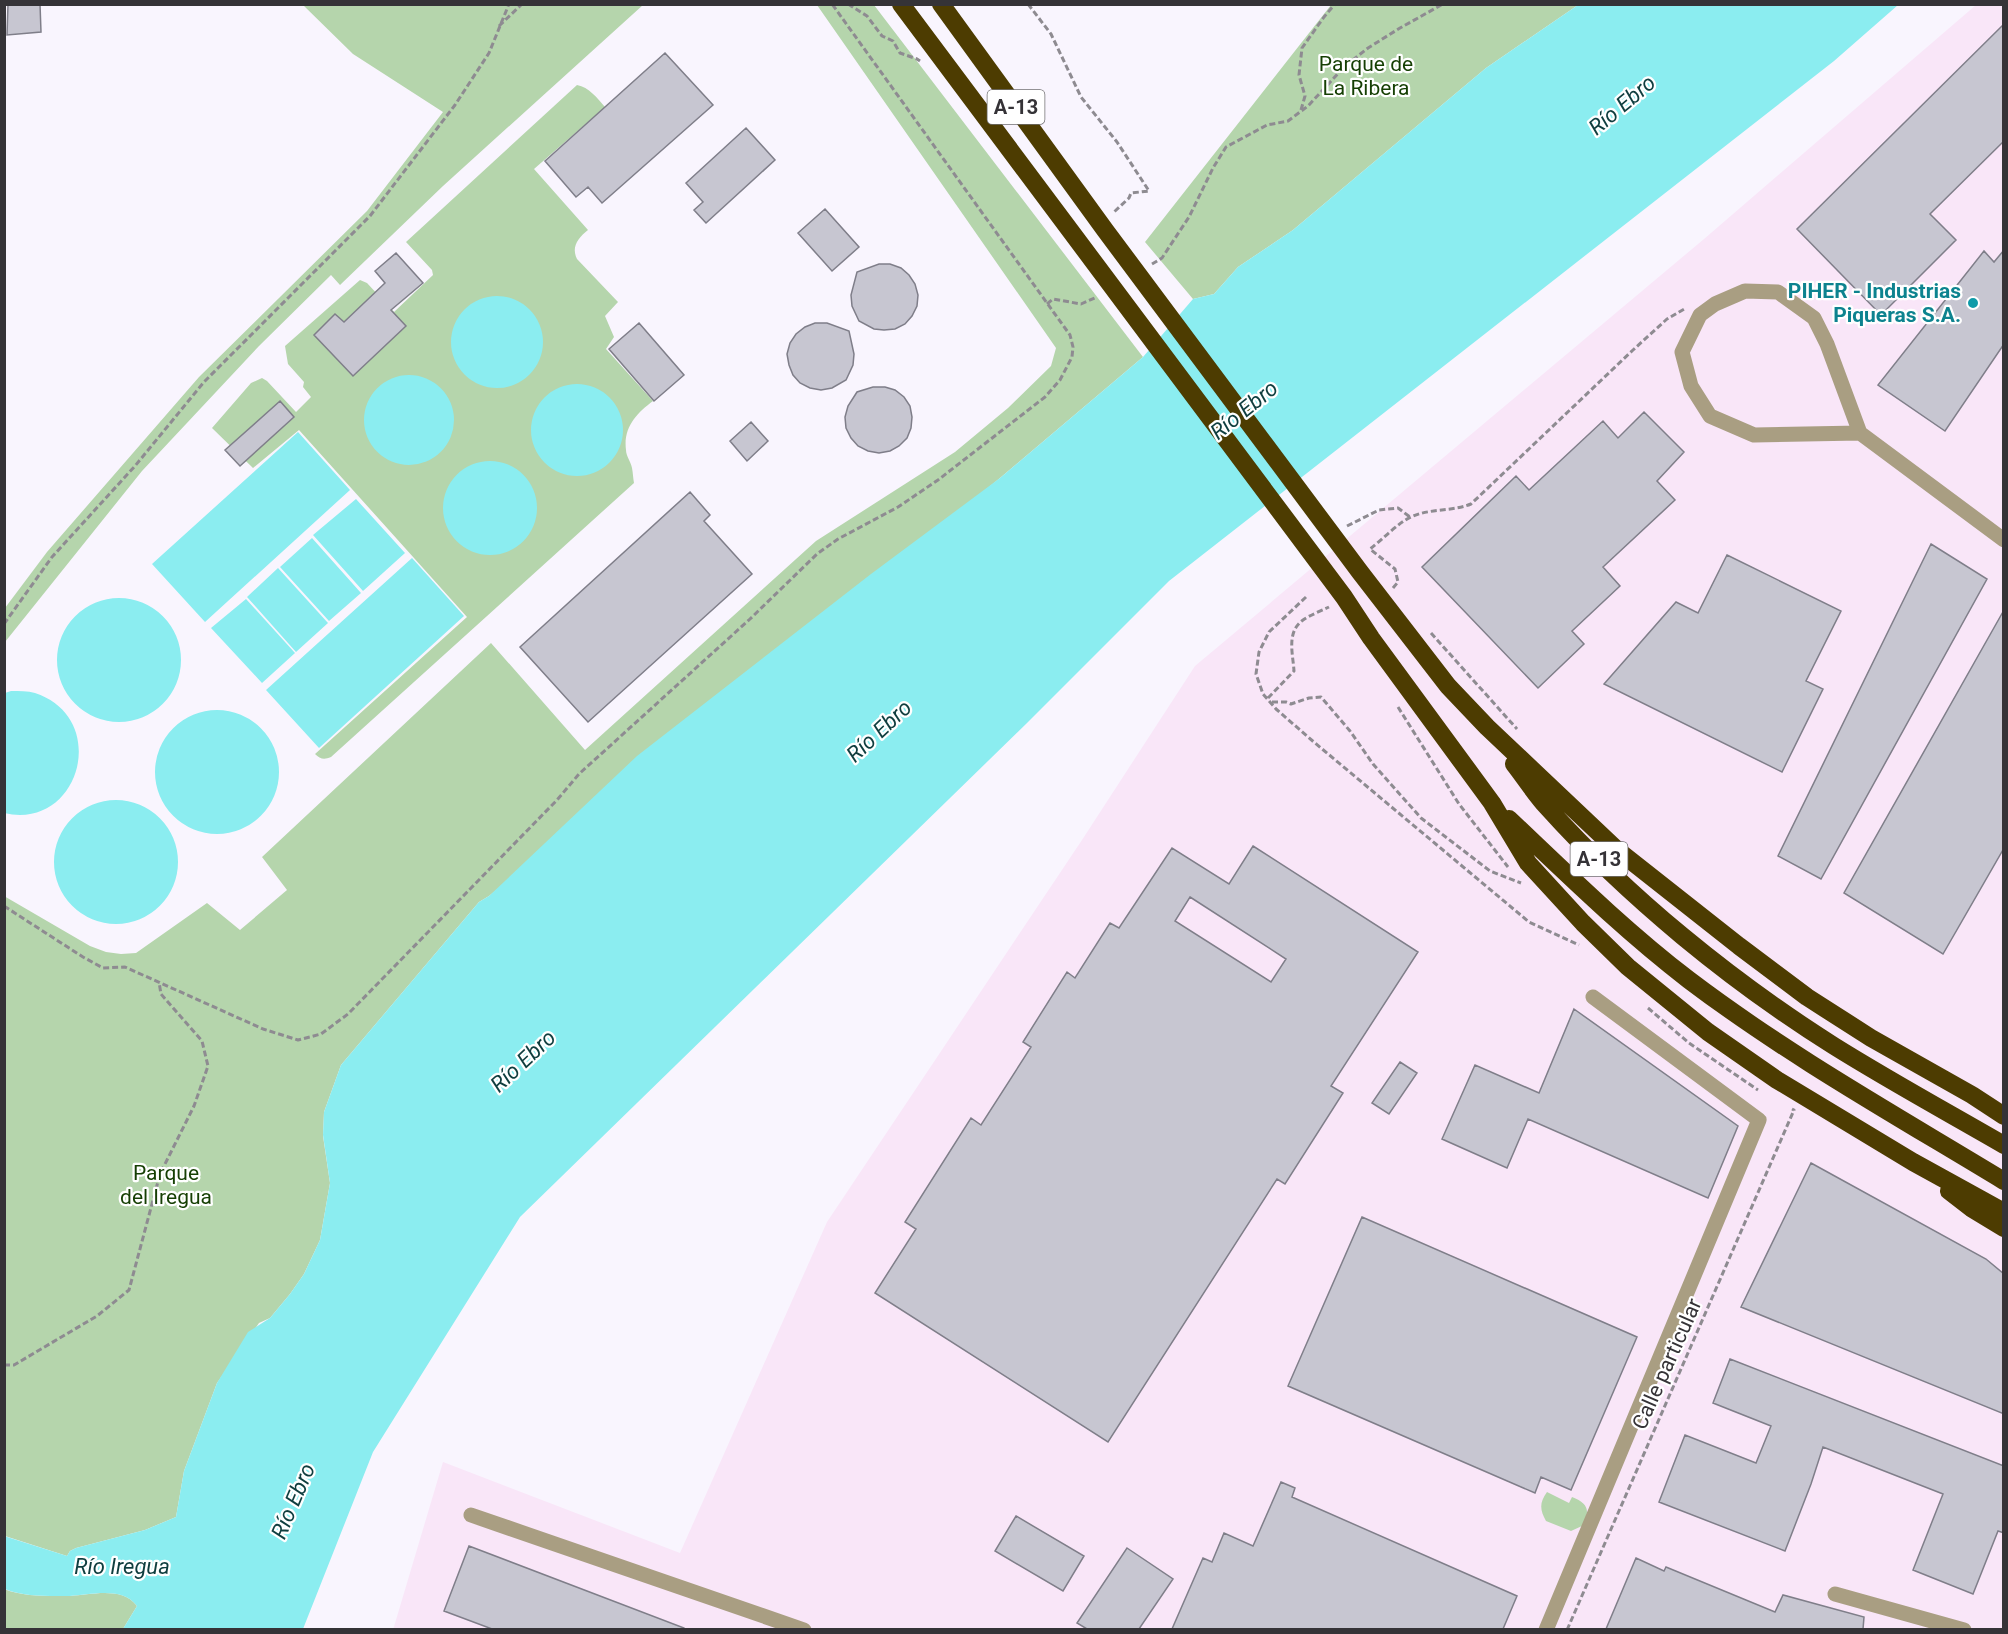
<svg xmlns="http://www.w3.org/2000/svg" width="2008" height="1634" viewBox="0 0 2008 1634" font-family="Roboto,sans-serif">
	<rect width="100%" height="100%" fill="#f9f5fe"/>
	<!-- industrial -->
	<path fill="#f9e6f8" d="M1976 5H2003V1629L393 1630 443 1462 680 1553 827 1222 1082 840 1195 666 1704 239Z"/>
	<!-- green -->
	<path fill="#b5d5ac" d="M303 5H643L443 186 340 285 331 275 259 346 142 471 5 642V608L47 552 199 377 367 211 443 112 353 54Z
		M817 5H874L1143 357 1000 478 489 896 479 902 341 1065 324 1112 323 1136 330 1183 320 1240 304 1274 290 1294 270 1318 259 1323 217 1383 184 1471 176 1517 145 1530 76 1548 70 1551 67 1556 5 1536 4 896 90 946 106 952 121 954 136 953 207 903 240 930 287 890 262 857 491 643 585 750 816 541 955 452 1008 408 1051 366 1056 348Z
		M1331 5H1578L1486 68 1293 230 1238 267 1214 294 1193 299 1145 242Z
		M577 85C589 87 597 98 605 107L534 169 588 230C578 238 571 247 577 259L618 302 605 316 614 337 606 349 653 401C637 413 623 427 626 450 626 456 631 462 632 468 633 473 633 478 634 483L331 757C324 760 320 759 315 754L467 617 299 430 253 468 212 428 251 383 262 378 267 381 296 412 311 397 303 387 304 382 288 364 285 346 360 280 367 283 394 312 433 275 432 270 406 242Z
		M1547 1492 1569 1503 1572 1497C1588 1503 1591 1511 1582 1526L1571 1531 1546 1521C1540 1510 1539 1503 1547 1492Z
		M4 1589C24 1597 49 1596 70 1596 91 1595 122 1586 137 1606L123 1629H5Z"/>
	<!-- water -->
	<path fill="#8bedf0" d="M1578 5H1898L1834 61 1169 581 1027 723 520 1217 373 1452 303 1629H123L137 1606C122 1586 90 1595 70 1596 49 1596 24 1597 5 1589L4 1536 67 1556 70 1551 76 1548 145 1530 176 1517 184 1471 217 1383 248 1332 270 1318 290 1294 304 1274 320 1240 330 1183 323 1135 324 1112 341 1065 479 902 489 896 637 756 871 574 1000 478 1143 357 1193 299 1214 294 1238 267 1293 230 1486 68Z
		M451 342a46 46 0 1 1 92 0a46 46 0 1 1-92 0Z
		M364 420a45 45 0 1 1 90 0a45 45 0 1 1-90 0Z
		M531 430a46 46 0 1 1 92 0a46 46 0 1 1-92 0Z
		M298 432 350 490 205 622 152 564Z
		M443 508a47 47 0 1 1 94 0a47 47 0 1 1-94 0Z
		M356 499 405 553 363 591 313 535Z
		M312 538 361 593 329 621 280 567Z
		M412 558 464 616 319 748 266 690Z
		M278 568 328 623 296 652 247 597Z
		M57 660a62 62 0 1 1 124 0a62 62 0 1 1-124 0Z
		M246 599 295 653 262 683 211 628Z
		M11 691C19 691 28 691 35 693 111 718 80 831 4 813L5 693Z
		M155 772a62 62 0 1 1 124 0a62 62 0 1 1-124 0Z
		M54 862a62 62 0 1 1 124 0a62 62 0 1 1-124 0Z"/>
	<!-- building -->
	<path fill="#c7c6d1" stroke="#7f7e89" stroke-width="1.5" fill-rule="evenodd" d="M8 4H40L41 32 7 35Z
		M2004 24V141L1930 214 1956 240 1881 315 1797 229Z
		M665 53 713 105 602 203 588 187 576 197 545 161Z
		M746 128 775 160 706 223 694 210 703 202 686 183Z
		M825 209 859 247 832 271 798 233Z
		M2004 250V344L1945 431 1878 385 1984 251 1994 262Z
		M396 253 423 283 391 310 406 326 353 376 314 335 335 314 344 322 385 283 375 271Z
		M879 264H890L901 268 909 275 915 284 918 295 917 306 912 316 905 324 895 329 884 330 874 329 859 321 852 306 851 295 857 272Z
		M639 323 684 375 654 401 609 349Z
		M815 323H827L849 331 854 354 853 365 846 380 832 388 821 390 810 388 800 383 793 375 789 365 787 354 790 343 796 334 805 327Z
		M873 387H885L895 390 904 397 910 406 912 417 911 428 907 438 899 446 890 451 879 453 868 451 858 446 851 438 846 428 845 417 848 406 857 392Z
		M280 401 294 417 240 466 225 450Z
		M1644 412 1684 452 1657 481 1675 500 1603 567 1620 586 1572 631 1584 644 1538 688 1422 567 1516 476 1529 490 1603 421 1618 438Z
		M751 422 768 441 747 461 730 441Z
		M690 492 710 515 704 521 752 574 588 722 520 647Z
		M1931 544 1987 579 1821 879 1778 856Z
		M1727 555 1841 611 1806 681 1823 689 1782 772 1604 684 1676 602 1698 613Z
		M2004 610V848L1943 954 1844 893Z
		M1253 846 1418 952 1331 1086 1343 1093 1285 1184 1277 1179 1108 1442 875 1293 916 1229 905 1222 971 1118 981 1125 1031 1047 1023 1042 1067 972 1075 978 1110 923 1119 928 1172 848 1229 884ZM1190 897 1286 959 1271 982 1175 921Z
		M1574 1009 1738 1126 1708 1198 1528 1119 1507 1168 1442 1139 1475 1065 1539 1093Z
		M1400 1062 1417 1073 1389 1114 1372 1103Z
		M1811 1163 1986 1259 2004 1274V1414L1741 1307Z
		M1362 1217 1637 1337 1571 1490 1541 1477 1535 1493 1288 1386Z
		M1730 1359 2004 1466V1533L1998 1531 1973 1594 1913 1570 1943 1494 1823 1447 1811 1484 1785 1551 1659 1502 1685 1435 1756 1463 1771 1426 1713 1403Z
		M1281 1482 1295 1488 1292 1497 1517 1596 1503 1629H1172L1203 1558 1212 1562 1224 1533 1253 1546Z
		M1016 1516 1084 1556 1063 1591 995 1551Z
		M469 1546 684 1628V1629H492L444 1611Z
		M1127 1548 1173 1579 1139 1629H1087L1077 1623Z
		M1636 1558 1664 1571 1666 1567 1775 1612 1783 1595 1864 1617 1863 1629H1606Z"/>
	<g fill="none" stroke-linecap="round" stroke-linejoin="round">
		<!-- path -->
		<path stroke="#8e8b91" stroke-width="3" stroke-dasharray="6 3" stroke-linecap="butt" d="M848 4 867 16 882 36 893 41 900 53 917 59 920 61
			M1028 4 1051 34 1081 97 1117 142 1149 191 1131 193 1129 198 1114 212
			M499 26 522 4
			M1301 110 1305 96 1299 75 1302 48 1324 17 1335 4
			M1152 264 1162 258 1189 217 1213 168 1226 147 1267 125 1288 121 1308 106 1345 66 1368 48 1400 28 1443 4
			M1047 304 1053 299 1081 304 1097 297
			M1347 526 1379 510 1398 508 1410 517
			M1393 588 1398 582 1395 569 1370 549C1382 540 1399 522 1411 517 1430 508 1451 512 1471 504L1633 350 1667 319 1686 308
			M1306 597 1269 632 1259 652 1256 674 1263 694 1276 709 1315 743 1529 922 1579 945
			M4 624 52 557 135 466 204 382 370 216 455 105 489 53 509 4
			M1431 633 1517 729
			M1268 698 1294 671C1293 654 1286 632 1303 620 1310 615 1321 611 1329 607
			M1272 702H1286L1291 704 1309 698 1321 697 1350 731 1373 764 1421 818 1490 871 1521 883
			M1398 707 1459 804 1508 867
			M4 906 83 957 103 968 125 967 263 1029 298 1040 321 1034 348 1014 557 800 579 774 750 619 817 554 838 539 898 507 938 480 1045 397 1060 380 1072 357 1073 347 1070 335 832 4
			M1648 1008 1689 1043 1758 1090
			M4 1365H14L97 1316 129 1290 160 1174 194 1106 208 1066 202 1041 161 994 159 982
			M1567 1630 1794 1110 1792 1109"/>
		<!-- minor -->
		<path stroke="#a99e82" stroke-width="15" d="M1860 433 1754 435 1710 416 1691 386 1682 352 1700 315 1715 304 1745 291 1778 292 1814 318 1827 344 1860 433 2004 540
			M471 1515 804 1630
			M1835 1594 1964 1630
			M1546 1630 1759 1120 1593 997"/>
		<!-- highway -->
		<path stroke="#4d3c01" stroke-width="18" d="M901 4 1344 597 1371 638 1492 803 1528 863 1583 923 1628 967 1708 1032 1777 1080 1913 1162 2004 1212
			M941 4 1105 230 1360 572 1448 686 1487 727 1616 849 1739 946 1807 997 1871 1038 1972 1095 2004 1116
			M1514 764C1525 778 1535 794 1547 807 1629 898 1731 981 1834 1046 1890 1081 1947 1112 2004 1145
			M1509 819C1567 874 1625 931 1689 980 1788 1055 1897 1116 2004 1181
			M1949 1191 1971 1208 2004 1228"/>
	</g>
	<!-- markers -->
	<circle fill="#0f9aa8" stroke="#fff" stroke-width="2" cx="1973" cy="303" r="6"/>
	<g text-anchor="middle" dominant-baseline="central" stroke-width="4.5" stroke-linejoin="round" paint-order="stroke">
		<!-- shield labels -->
		<g fill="#fff" stroke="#727073" stroke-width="1.5">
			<rect x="987.5" y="90" width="57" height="34" rx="4.5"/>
			<rect x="1570.5" y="842" width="57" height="34" rx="4.5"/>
		</g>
		<g font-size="20" font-weight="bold" fill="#353337">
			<text x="1016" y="107">A-13</text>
			<text x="1599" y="859">A-13</text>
		</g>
		<!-- park labels -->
		<g font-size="21" fill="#153f03" stroke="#fff">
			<text x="1366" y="64">Parque de<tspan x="1366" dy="24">La Ribera</tspan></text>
			<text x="166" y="1173">Parque<tspan x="166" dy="24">del Iregua</tspan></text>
		</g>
		<!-- culture labels -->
		<g font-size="21" font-weight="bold" fill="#0d838f" stroke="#fff" text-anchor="end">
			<text x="1961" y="291">PIHER - Industrias<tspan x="1961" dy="24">Piqueras S.A.</tspan></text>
		</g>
		<!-- street labels -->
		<g font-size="21" fill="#353337" stroke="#fff">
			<text transform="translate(1667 1364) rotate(-66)">Calle particular</text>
		</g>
		<!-- water labels -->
		<g font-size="22" font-style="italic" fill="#0f3e3f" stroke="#fff">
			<text transform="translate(1622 105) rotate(-40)">Río Ebro</text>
			<text transform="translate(1244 410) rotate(-39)">Río Ebro</text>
			<text transform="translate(879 731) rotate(-43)">Río Ebro</text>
			<text transform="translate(523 1061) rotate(-43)">Río Ebro</text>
			<text transform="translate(293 1501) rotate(-67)">Río Ebro</text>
			<text x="122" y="1566">Río Iregua</text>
		</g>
	</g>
	<!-- border -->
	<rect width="2008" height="1634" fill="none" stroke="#353337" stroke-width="12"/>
</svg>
